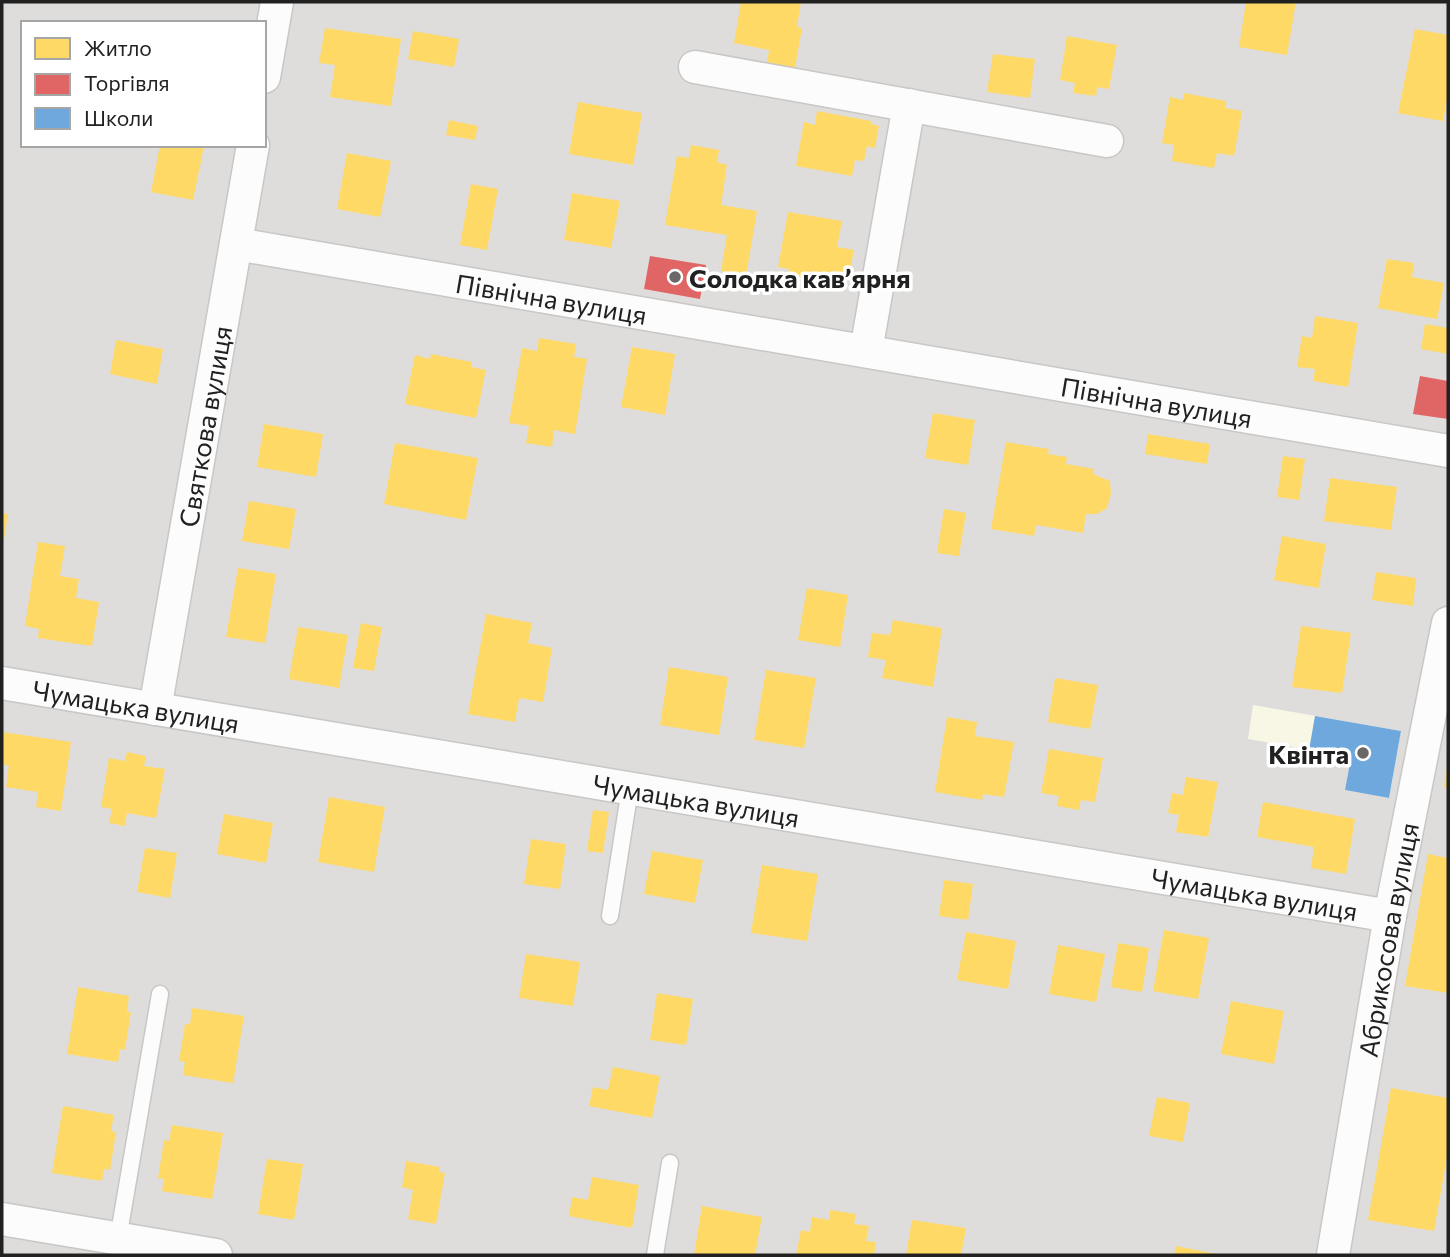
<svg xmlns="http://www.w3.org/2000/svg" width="1450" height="1257" viewBox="0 0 1450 1257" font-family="Commissioner,sans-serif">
	<rect width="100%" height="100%" fill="#efedea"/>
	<!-- residential -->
	<path fill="#dedddb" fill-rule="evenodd" d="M2 2H1448V1255H2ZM23 23H264V145H23Z"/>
	<!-- education -->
	<path fill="#f8f7e6" d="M1253 705 1401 731 1389 798 1345 790 1351 757 1248 739Z"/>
	<!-- homes -->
	<path fill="#ffd966" d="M741 2H801L797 27 802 28 795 68 767 63 769 50 734 43Z
		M1246 2H1296L1287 55 1239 47Z
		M325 28 401 39 391 106 330 97 335 65 319 63Z
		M1415 29 1448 35V95L1443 121 1398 113Z
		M413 31 459 39 454 67 408 59Z
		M1067 36 1117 45 1109 89 1097 87 1096 96 1073 93 1075 83 1060 80Z
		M993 54 1035 59 1030 98 987 92Z
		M1184 93 1226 101 1225 108 1242 111 1234 156 1217 153 1214 168 1172 161 1174 145 1162 143 1170 97 1183 100Z
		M578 102 642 113 633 165 569 154Z
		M817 111 871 121V124L879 126 875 148 867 146 864 161 855 160 852 176 796 166 804 122 815 125Z
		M449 120 478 126 475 140 446 135Z
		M160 145 204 146 193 200 151 192Z
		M691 145 719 150 717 162 727 165 721 205 757 211 746 276 721 271 727 235 665 225 677 156 689 158Z
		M347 153 391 161 380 217 337 209Z
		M471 184 498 189 487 250 460 245Z
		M572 193 620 201 611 248 564 240Z
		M788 212 842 221 837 247 854 250 847 286 787 275 789 269 778 267Z
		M1387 259 1414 263 1412 277 1444 283 1437 319 1378 308Z
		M1315 316 1358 323 1348 387 1313 381 1315 369 1297 367 1302 336 1312 338Z
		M1425 324 1448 328V354L1421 349Z
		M539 338 576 344 574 357 587 359 575 434 554 430 552 447 526 443 529 426 509 423 522 348 537 351Z
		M116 340 163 349 157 384 110 374Z
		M632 347 675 354 665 415 621 407Z
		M431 354 472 362 471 367 486 370 476 418 405 404 415 355 430 359Z
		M933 413 975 420 968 465 925 458Z
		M264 424 323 434 316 477 257 467Z
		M1148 434 1210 444 1207 464 1145 454Z
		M1006 442 1049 449 1048 454 1067 457 1066 464 1094 469 1093 474 1110 481 1111 494 1107 508 1097 514H1086L1083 533 1036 525 1034 536 991 529Z
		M395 443 478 458 466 520 384 504Z
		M1283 456 1305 459 1299 500 1277 497Z
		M1330 478 1397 487 1391 530 1324 521Z
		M249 501 296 509 289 549 242 541Z
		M944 509 966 513 959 556 937 553Z
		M2 513 8 514 3 546H2Z
		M1282 536 1326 544 1319 588 1274 580Z
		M38 542 65 546 60 576 79 579 76 598 99 602 92 646 38 638 39 629 25 626Z
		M238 568 276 574 265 643 226 637Z
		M1376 572 1416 578 1413 606 1372 600Z
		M807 588 848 595 840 647 798 640Z
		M486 614 532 623 528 643 552 648 543 702 519 698 515 722 468 714Z
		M893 620 942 628 933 687 882 678 886 660 868 657 872 633 890 635Z
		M361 623 382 627 374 671 353 668Z
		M1301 626 1351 633 1342 693 1292 687Z
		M298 627 348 635 339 688 289 679Z
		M669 667 728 677 719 735 660 725Z
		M766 670 816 678 804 748 754 740Z
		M1055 678 1098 685 1090 729 1048 722Z
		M947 717 977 722 975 736 1014 742 1004 797 983 794 982 800 935 792Z
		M2 732 71 742 61 811 36 807 38 792 6 787 9 766 2 764Z
		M1049 749 1103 758 1095 802 1081 800 1079 810 1057 806 1059 796 1041 793Z
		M127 752 146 756 144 766 165 769 156 818 127 813 125 826 109 823 112 809 101 807 109 758 125 761Z
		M1447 769H1448V787H1444Z
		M1186 777 1218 782 1208 837 1176 832 1179 815 1168 813 1172 793 1183 795Z
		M329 797 385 807 374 872 318 862Z
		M1263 802 1355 819 1346 874 1311 868 1314 847 1257 837Z
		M593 810 609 812 603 853 587 851Z
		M224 814 273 823 266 863 217 854Z
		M531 839 566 844 560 889 524 884Z
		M145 848 177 853 170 898 137 892Z
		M652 851 703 860 695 903 644 894Z
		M1428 854 1448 858V993L1405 986Z
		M762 865 818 874 807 941 751 933Z
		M944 880 973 884 968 920 939 916Z
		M1164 930 1209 938 1198 999 1153 991Z
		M966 932 1016 941 1008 989 957 980Z
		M1118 943 1149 948 1142 992 1111 987Z
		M1058 945 1105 954 1096 1002 1049 994Z
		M526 954 580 962 573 1006 519 998Z
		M78 987 129 996 127 1012H131L125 1050 120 1049 118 1062 67 1054Z
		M657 993 693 999 686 1045 650 1040Z
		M1231 1001 1284 1011 1274 1064 1221 1054Z
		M192 1008 244 1016 233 1083 183 1075 185 1062 179 1061 185 1024H190Z
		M613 1067 660 1076 652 1118 589 1106 593 1087 608 1090Z
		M1391 1088 1448 1098V1151L1434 1231 1368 1220Z
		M1157 1097 1190 1103 1183 1142 1149 1136Z
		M63 1106 114 1115 111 1131 116 1132 110 1170 104 1169 102 1181 52 1173Z
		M172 1125 223 1133 212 1199 162 1191 164 1179 158 1178 164 1140 169 1141Z
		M267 1159 303 1164 294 1220 258 1214Z
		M406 1161 440 1167 439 1172 445 1173 436 1224 408 1219 413 1190 402 1187Z
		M592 1177 639 1185 632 1228 569 1216 572 1197 588 1200Z
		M702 1206 762 1217 755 1255H694Z
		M830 1210 856 1214 854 1224 869 1226 866 1241 876 1242 874 1255H796L801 1230 810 1232 812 1217 829 1220Z
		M912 1220 966 1228 961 1255H906Z
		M1176 1246 1216 1254V1255H1174Z"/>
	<!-- shops -->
	<path fill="#e06666" d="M650 256 706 265 700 299 644 289Z
		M1420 376 1448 381V419L1413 414Z"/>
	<!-- schools -->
	<path fill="#6fa8dc" d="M1315 716 1401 731 1389 798 1345 790 1351 757 1309 750Z"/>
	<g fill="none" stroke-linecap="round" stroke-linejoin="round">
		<!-- service casing -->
		<g stroke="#c8c7c6" stroke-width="19">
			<path id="service" d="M610 916 630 789
				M118 1239 160 994
				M655 1255 670 1163"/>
		</g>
		<!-- minor casing -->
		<g stroke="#c8c7c6" stroke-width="35">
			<g id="minor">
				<path d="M695 67 1107 141"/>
				<path d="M264 77 277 2"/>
				<path id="s1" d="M236 244 1448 451"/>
				<path d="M866 351 909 105"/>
				<path id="s2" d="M2 683 1390 916"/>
				<path id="s3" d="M155 709 253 145"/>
				<path d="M2 1219 216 1255"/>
				<path id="s4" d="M1333 1255 1390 916 1448 623"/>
			</g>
		</g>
		<!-- service -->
		<use href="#service" stroke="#fdfcfc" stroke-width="16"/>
		<!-- minor -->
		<use href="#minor" stroke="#fdfcfc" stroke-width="32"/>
	</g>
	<!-- markers -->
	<g fill="#696867" stroke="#fff" stroke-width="2.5">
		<circle cx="675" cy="277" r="7"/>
		<circle cx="1363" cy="753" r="7"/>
	</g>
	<g text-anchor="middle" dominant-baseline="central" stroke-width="7" stroke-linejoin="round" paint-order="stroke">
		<!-- poi labels -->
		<g font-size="26" font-weight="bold" fill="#212121" stroke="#fff" text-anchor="start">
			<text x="689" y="277">Солодка кав’ярня</text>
			<text x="1349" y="753" text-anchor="end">Квінта</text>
		</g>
		<!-- street labels -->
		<g font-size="26" fill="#212121" stroke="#fff">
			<text stroke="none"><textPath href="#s1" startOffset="320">Північна вулиця</textPath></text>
			<text stroke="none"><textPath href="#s1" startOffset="934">Північна вулиця</textPath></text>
			<text stroke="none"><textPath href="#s3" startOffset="287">Святкова вулиця</textPath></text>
			<text stroke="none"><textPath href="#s2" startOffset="136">Чумацька вулиця</textPath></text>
			<text stroke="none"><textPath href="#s2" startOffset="704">Чумацька вулиця</textPath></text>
			<text stroke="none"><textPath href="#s2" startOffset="1270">Чумацька вулиця</textPath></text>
			<text stroke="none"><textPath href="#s4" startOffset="320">Абрикосова вулиця</textPath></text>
		</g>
	</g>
	<!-- border -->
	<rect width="1450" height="1257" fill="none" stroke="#212121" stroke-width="7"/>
	<!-- legend -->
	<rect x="21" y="21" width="245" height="126" fill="#ffffff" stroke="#a6a6a6" stroke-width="2"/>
	<rect x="35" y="38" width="35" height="21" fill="#ffd966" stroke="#a6a6a6" stroke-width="2"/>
	<text x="84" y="56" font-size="21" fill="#212121">Житло</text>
	<rect x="35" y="74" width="35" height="21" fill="#e06666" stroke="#a6a6a6" stroke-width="2"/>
	<text x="84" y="91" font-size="21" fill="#212121">Торгівля</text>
	<rect x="35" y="108" width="35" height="21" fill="#6fa8dc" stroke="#a6a6a6" stroke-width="2"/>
	<text x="84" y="126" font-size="21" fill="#212121">Школи</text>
</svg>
